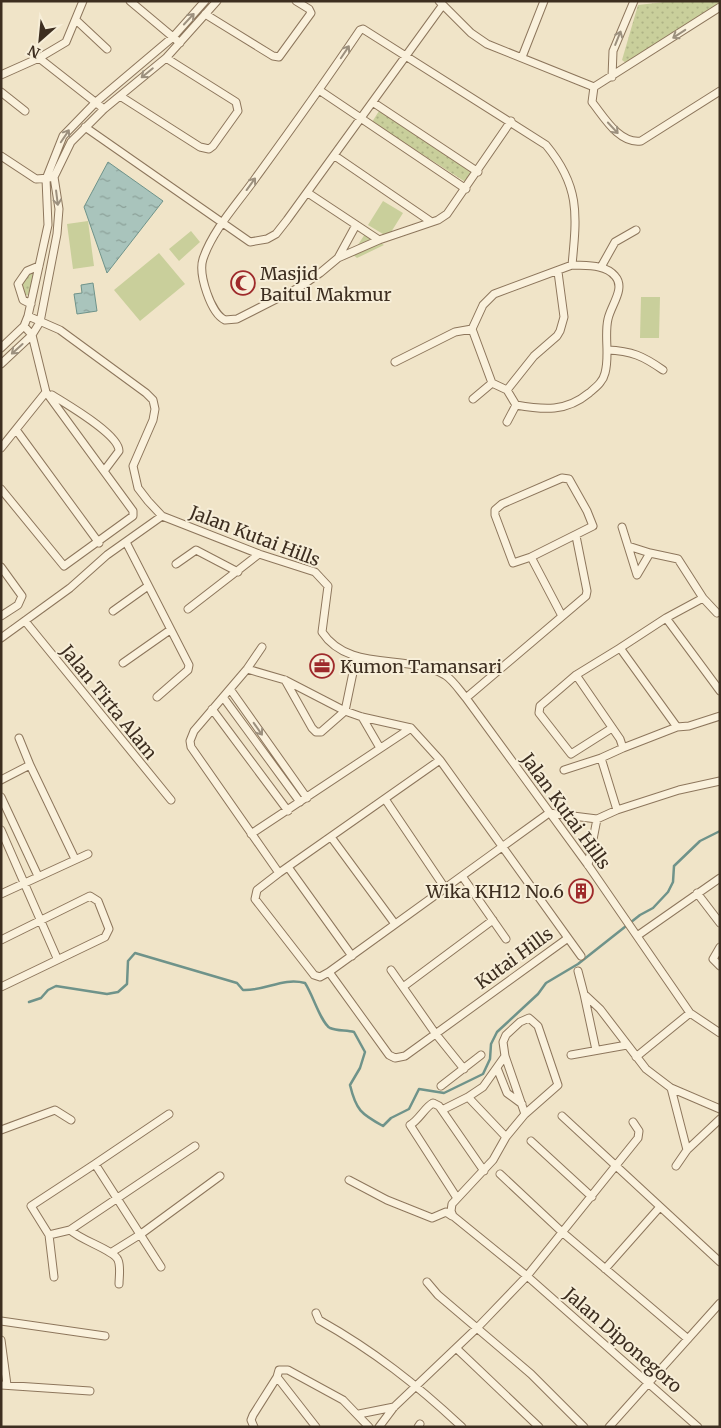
<svg xmlns="http://www.w3.org/2000/svg" width="721" height="1428" viewBox="0 0 721 1428" font-family="Merriweather,serif">
	<defs>
		<pattern id="park-dots" width="8" height="8" patternUnits="userSpaceOnUse" patternTransform="scale(1.25)"><rect width="8" height="8" fill="#c9cf9b"/><path d="M2 2h.1M6 6h.1" fill="none" stroke="#aeb285" stroke-width="1.8" stroke-linecap="round"/></pattern>
		<pattern id="water-ripples" width="26" height="14" patternUnits="userSpaceOnUse" patternTransform="scale(1.25)"><rect width="26" height="14" fill="#a9c4bc"/><path d="M2 4q2-2 4 0t4 0M15 11q2-2 4 0t4 0" fill="none" stroke="#8ba098"/></pattern>
	</defs>
	<rect width="100%" height="100%" fill="#f0e4c8"/>
	<!-- green -->
	<path fill="#c9cf9b" d="M383 201 403 213 388 237 368 225Z
		M88 221 94 266 73 269 67 224Z
		M191 231 200 242 179 261 169 249Z
		M365 234 384 245 357 258 352 254Z
		M159 253 185 284 140 321 114 290Z
		M641 297H660L659 338H640Z"/>
	<!-- park -->
	<path fill="url(#park-dots)" d="M673 1H720V7L626 63 622 60 638 5Z
		M379 111 474 172 467 183 372 122Z
		M30 272H35L28 295H24L21 291 22 278Z"/>
	<!-- water -->
	<path fill="url(#water-ripples)" stroke="#6f938a" d="M108 162 163 201 107 273 84 207Z
		M93 283 97 311 77 314 74 294 82 293 81 285Z"/>
	<g fill="none" stroke-linecap="round" stroke-linejoin="round">
		<!-- stream -->
		<path stroke="#6f938a" stroke-width="2.5" d="M29 1002 41 998 48 990 56 986 107 994 118 992 127 984 128 961 135 953 237 983 243 990C265 991 283 977 305 983 313 995 321 1023 330 1028 337 1031 347 1030 354 1032L365 1052 360 1068 350 1085C356 1110 361 1114 383 1126L391 1118 409 1109 419 1089 444 1093 483 1074 490 1059 491 1044 497 1032 538 994 546 983 578 964 640 915 653 908 668 892 673 882 674 866 700 841 720 831"/>
		<!-- street casing -->
		<g stroke="#8d765c" stroke-width="9">
			<path id="street" d="M130 1 180 43
				M439 1 471 33 487 44 594 87
				M205 14 273 56 279 57 311 13 309 9 296 1
				M76 20 107 49
				M522 57 544 1
				M39 58 104 109
				M1 75 39 58 66 42 83 1
				M612 77 613 51 634 1
				M594 87 592 102C604 117 619 144 641 141L720 91
				M594 87 720 7
				M319 90 466 189
				M1 92 25 111
				M120 96 200 147 209 149 213 146 238 111 236 102 166 58
				M374 103 478 172
				M85 127 250 242 267 239 276 234 287 220 442 6
				M1 156 36 179 49 178
				M335 156 430 221
				M308 193 379 240
				M356 225 338 258 320 273 300 287 237 319 225 320C211 314 198 274 203 259 213 229 239 202 257 176 292 128 327 79 360 30L363 29 546 145C580 186 577 214 572 265
				M338 258 379 240 438 220 447 214 511 121
				M572 265C586 266 605 264 615 276 626 288 611 305 608 319 604 336 610 355 605 373 603 382 596 387 589 393 566 412 544 410 516 405L507 390 492 383 472 329 483 305 494 294Z
				M601 267 615 242 636 230
				M31 304 23 300 18 284 27 271 39 266
				M28 316 60 330 146 393 153 400 155 409 153 420 133 466 138 488 148 501 162 516 259 554 315 572 328 586 322 632C349 673 407 653 445 675 453 680 460 691 466 698L588 865 690 1013 720 1033
				M1 348 24 326 28 316 48 225 46 179 63 136 96 102 173 37 205 1
				M607 350C632 351 643 356 663 370
				M395 362 455 332 472 329
				M1 364 32 335 40 322 57 234 59 209 54 177 71 142 104 109 166 58 217 1
				M507 390 534 356 557 336 560 331 564 317 558 272
				M52 395C66 404 119 434 119 451L104 471
				M473 399 492 383
				M507 422 516 405
				M17 431 99 543
				M1 448 46 392 32 335 24 326
				M562 478 569 479 587 511 593 526 531 557 513 563 495 515V510L502 504Z
				M1 489 64 566 133 516V511L46 392
				M622 527 637 575 650 553 628 546
				M126 542 189 665 188 670 157 697
				M650 553 678 559 703 598
				M531 557 562 616
				M176 564 196 550 238 572
				M1 567 22 596 18 605 1 616
				M188 609 259 554
				M113 611 148 586
				M717 613 703 598 666 618 720 691
				M666 618 620 648 677 727 689 726 720 716
				M25 621 171 800
				M1 638 70 588 107 555 162 516
				M620 648 576 675 620 739 623 748 677 727
				M123 663 170 630
				M247 669 285 680 345 711 362 717 411 728 440 760 568 938 405 1056 395 1058 389 1055 329 972 320 977 314 975 255 899 257 890 279 873 191 747 190 741 194 731 247 669 262 647
				M576 675 540 706 539 713 571 754 612 728
				M285 680 312 728 316 732H321L345 711 356 658
				M230 689 307 798
				M223 697 300 802
				M466 698 586 596 587 591 576 536
				M212 709 288 811
				M362 717 380 748
				M19 738 30 765
				M601 758 617 810
				M564 770 601 758 623 748
				M1 780 30 765 75 859
				M1 797 38 876
				M385 799 445 888
				M1 830 57 958
				M251 834 411 728
				M331 837 395 924
				M588 865 597 819
				M288 867 352 956
				M279 873 440 760
				M462 876 506 939
				M697 893 720 923
				M1 894 88 854
				M637 936 720 878
				M568 938 581 956
				M1 940 90 896 98 901 109 929 105 937 1 987
				M720 947 713 959 720 966
				M391 970 435 1033 464 1069
				M578 971 584 994 600 1009 646 1069 671 1088 720 1109
				M329 972 549 813 597 819 617 810 679 790 720 781
				M403 987 493 920
				M584 994 596 1050
				M571 1055 627 1045
				M505 1056 483 1087 468 1097 506 1137
				M636 1057 690 1013
				M497 1068 507 1093 522 1104
				M441 1086 481 1055
				M671 1088 687 1150
				M442 1110 468 1097
				M525 1114 505 1056 503 1042 506 1035 520 1022 529 1018 538 1026 558 1085 525 1114 506 1137 493 1160 452 1204 451 1211 453 1216 527 1276 698 1427
				M562 1116 720 1262
				M1 1130 55 1110 71 1120
				M531 1141 592 1197
				M95 1164 169 1114
				M676 1166 687 1150 720 1119
				M500 1174 562 1232 688 1339
				M349 1180 387 1200 432 1218 446 1212 452 1216
				M457 1198 410 1125C419 1120 425 1107 433 1103L439 1106 484 1171
				M70 1230C82 1241 114 1250 118 1260 121 1267 119 1277 119 1284
				M49 1235 54 1277
				M112 1252 141 1234 220 1176
				M161 1267 95 1164 31 1206 49 1235 70 1230 195 1146
				M605 1269 659 1208
				M427 1282 438 1295 531 1374 584 1427
				M316 1313 319 1320C374 1351 416 1384 462 1427
				M1 1321 105 1336
				M1 1340 7 1385
				M456 1348 539 1427
				M1 1385 90 1391
				M359 1414 394 1407
				M254 1427 251 1420 253 1415 277 1377
				M316 1427 277 1377 279 1370H288L343 1400 369 1427
				M379 1427 394 1407 478 1327 527 1276 638 1138 639 1131 633 1122
				M418 1427 420 1424
				M609 1427 720 1303"/>
		</g>
		<!-- street -->
		<use href="#street" stroke="#faf1dc" stroke-width="7"/>
	</g>
	<!-- one-way arrows -->
	<defs><path id="oneway-shaft" d="M-6 0H5M1.5-3L5.5 0L1.5 3" fill="none" stroke-width="1.6" stroke-linecap="round" stroke-linejoin="round" transform="scale(1.25)"/></defs>
	<g stroke="#9c907e">
		<use href="#oneway-shaft" transform="translate(189 19) rotate(-47)"/>
		<use href="#oneway-shaft" transform="translate(679 34) rotate(147)"/>
		<use href="#oneway-shaft" transform="translate(618 38) rotate(-68)"/>
		<use href="#oneway-shaft" transform="translate(345 52) rotate(-56)"/>
		<use href="#oneway-shaft" transform="translate(147 73) rotate(141)"/>
		<use href="#oneway-shaft" transform="translate(613 128) rotate(47)"/>
		<use href="#oneway-shaft" transform="translate(65 136) rotate(-56)"/>
		<use href="#oneway-shaft" transform="translate(251 184) rotate(-54)"/>
		<use href="#oneway-shaft" transform="translate(57 198) rotate(83)"/>
		<use href="#oneway-shaft" transform="translate(17 349) rotate(138)"/>
		<use href="#oneway-shaft" transform="translate(258 729) rotate(55)"/>
	</g>
	<!-- icons -->
	<defs>
		<g id="mosque-ring" transform="scale(1.25)"><circle r="9.5" fill="#f7eed8" stroke="#9e2a2b" stroke-width="1.5"/><path d="M3.5-4.9A6 6 0 1 0 3.5 4.9A5 5 0 1 1 3.5-4.9Z" fill="#9e2a2b"/></g>
		<g id="office-ring" transform="scale(1.25)"><circle r="9.5" fill="#f7eed8" stroke="#9e2a2b" stroke-width="1.5"/><path d="M-6-3h4V-5.5h4V-3h4V5H-6ZM-1-4.5V-3h2v-1.5ZM-6 0V1H6V0Z" fill="#9e2a2b"/></g>
		<g id="building-ring" transform="scale(1.25)"><circle r="9.5" fill="#f7eed8" stroke="#9e2a2b" stroke-width="1.5"/><path d="M-4-6H4V6H1V3H-1V6H-4ZM-2.5-4.3h1.7v1.8h-1.7ZM.8-4.3h1.7v1.8H.8ZM-2.5-1h1.7V.8h-1.7ZM.8-1h1.7V.8H.8Z" fill="#9e2a2b"/></g>
	</defs>
	<g fill-rule="evenodd">
		<use href="#mosque-ring" x="243" y="283"/>
		<use href="#office-ring" x="322" y="666"/>
		<use href="#building-ring" x="581" y="891"/>
	</g>
	<g text-anchor="middle" dominant-baseline="central" stroke-width="4" stroke-linejoin="round" paint-order="stroke">
		<!-- poi labels -->
		<g font-size="18" fill="#3d2e20" stroke="#f7eed8" text-anchor="start">
			<text x="260" y="273">Masjid<tspan x="260" dy="21">Baitul Makmur</tspan></text>
			<text x="340" y="666">Kumon Tamansari</text>
			<text x="564" y="891" text-anchor="end">Wika KH12 No.6</text>
		</g>
		<!-- street labels -->
		<g font-size="18" fill="#3d2e20" stroke="#f7eed8">
			<text transform="translate(255 536) rotate(21)">Jalan Kutai Hills</text>
			<text transform="translate(109 702) rotate(51)">Jalan Tirta Alam</text>
			<text transform="translate(566 811) rotate(54)">Jalan Kutai Hills</text>
			<text transform="translate(514 958) rotate(-36)">Kutai Hills</text>
			<text transform="translate(623 1340) rotate(41)">Jalan Diponegoro</text>
		</g>
	</g>
	<!-- border -->
	<rect width="721" height="1428" fill="none" stroke="#3d2e20" stroke-width="5"/>
	<!-- north arrow -->
	<g transform="translate(40 40) rotate(207)" stroke="#f7eed8" stroke-width="4" paint-order="stroke">
	<path d="M0-4L9 19L0 12L-9 19Z" fill="#3d2e20"/>
	<text y="-8" font-size="14" font-weight="bold" text-anchor="middle" fill="#3d2e20">N</text>
	</g>
</svg>
